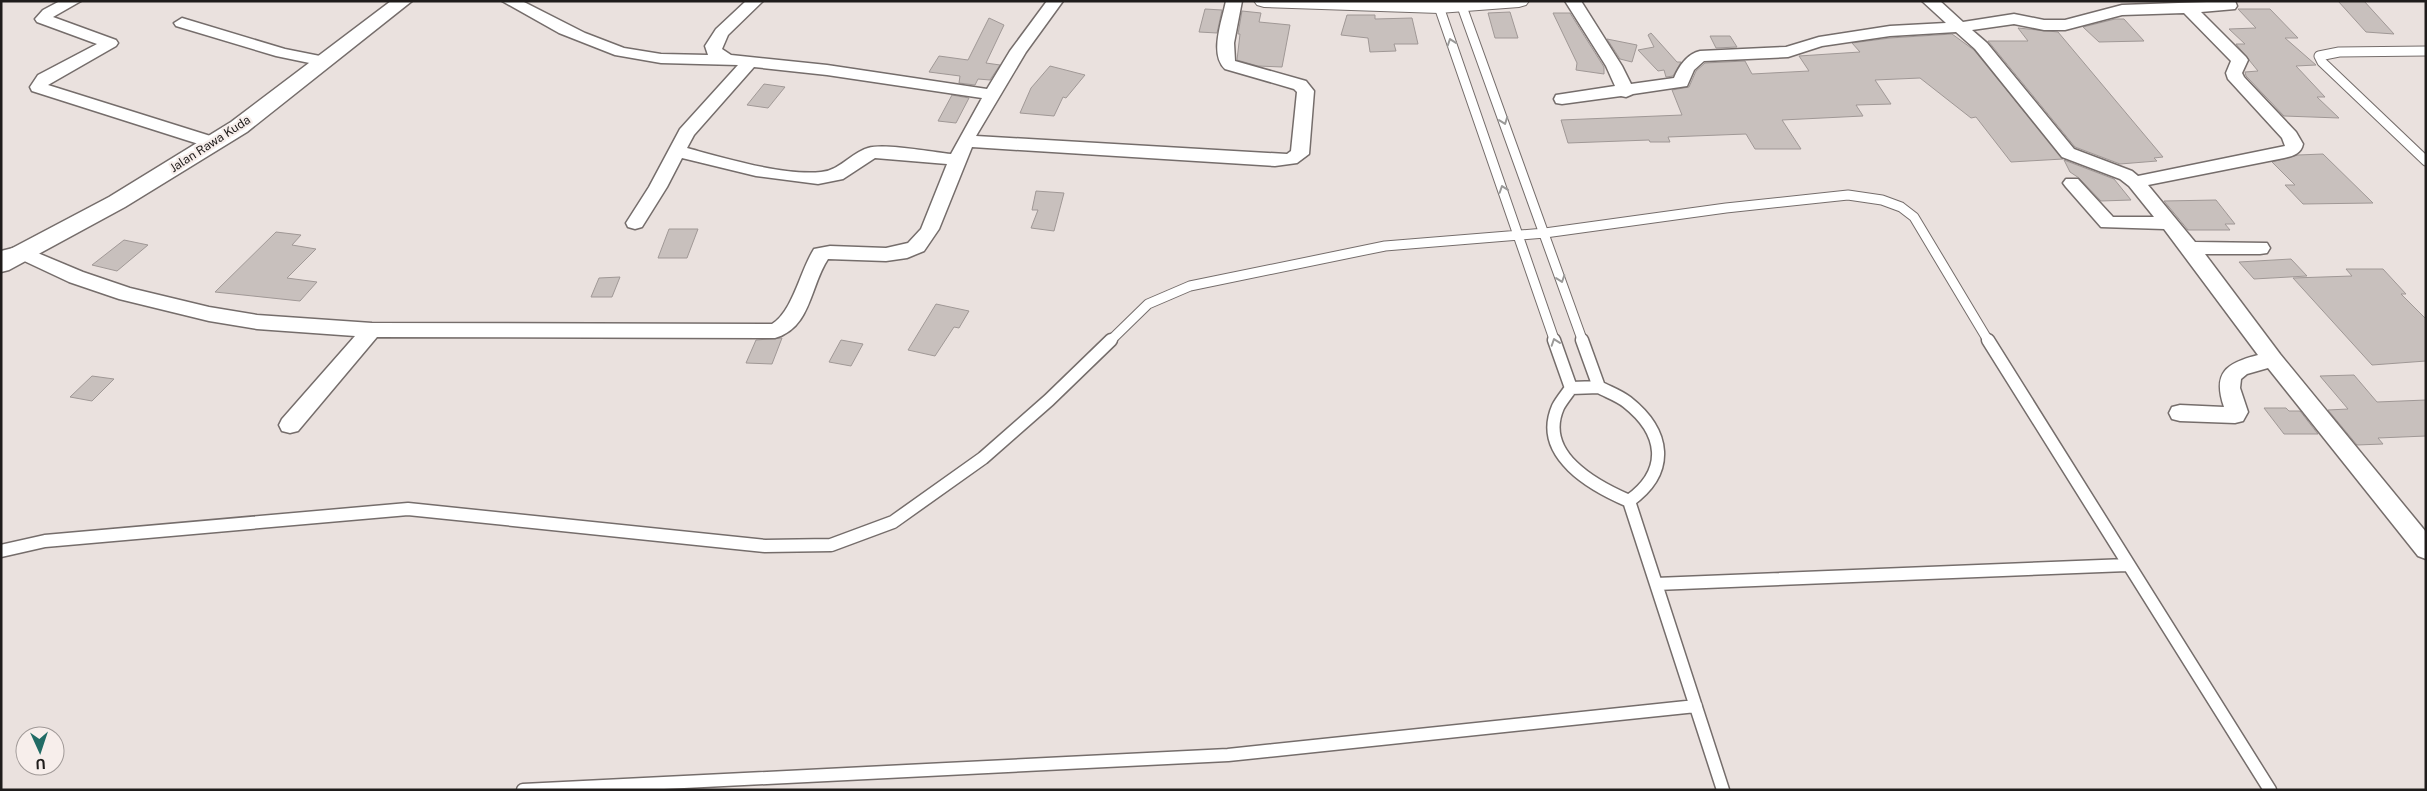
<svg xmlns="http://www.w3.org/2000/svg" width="2427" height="791" viewBox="0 0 2427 791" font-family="'Public Sans',sans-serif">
	<rect width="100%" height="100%" fill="#eae1de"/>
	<!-- building -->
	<path fill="#c8c0bd" stroke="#a09896" d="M2338 1H2364L2394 34 2366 32Z
		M1205 9 1222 10 1217 33 1199 32Z
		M2238 9H2270L2298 38H2285L2316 65 2296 66 2325 97H2317L2339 118 2284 116 2246 76 2245 72 2258 71 2236 44H2245L2229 29 2256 28Z
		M1242 11 1261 13 1259 22 1290 25 1282 67 1258 66 1237 60 1240 34H1238Z
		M1510 12 1518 38H1495L1488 13Z
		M1553 13H1570L1604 67V74L1576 70 1577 63Z
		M1347 15H1375V19L1412 18 1418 44H1394L1396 51 1370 52 1368 38 1341 35Z
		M989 18 1004 25 986 63 1000 65 990 80 978 79 975 85 959 83 960 76 929 72 939 56 968 60Z
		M2115 19H2124L2144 41 2099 42 2083 27Z
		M2018 28 2058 32 2163 157 2154 158 2157 161 2120 164 2075 147 1988 41H2028Z
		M1651 33 1677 62H1681L1673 76 1666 77 1664 70 1658 71 1638 50 1654 47 1648 35Z
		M1952 34 1974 50 2063 159 2011 162 1976 117 1971 118 1920 78 1875 80 1891 104 1856 105 1863 116 1782 120 1801 149H1755L1746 134 1668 137 1670 142H1650L1649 140 1568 143 1561 120 1682 115 1672 90 1689 87 1696 71 1705 63 1745 61 1752 74 1809 71 1799 56 1860 52 1852 43 1890 38Z
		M1710 36H1730L1737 47 1716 48Z
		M1607 39 1637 45 1632 62 1620 59Z
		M1050 66 1085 75 1066 98 1063 97 1054 116 1020 113 1031 88Z
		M764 84 785 87 768 108 747 105Z
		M952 95 969 98 956 123 938 121Z
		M2323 154 2373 203 2303 204 2285 185H2295L2272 162 2298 155Z
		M2064 160 2114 179 2131 200 2101 201 2079 178 2070 172Z
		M1036 191 1064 193 1054 231 1031 228 1038 210H1032Z
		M2216 200 2235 224H2225L2230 230H2188L2164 201Z
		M669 229H698L687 258H658Z
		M276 232 301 235 292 245 316 249 287 278 317 282 300 301 215 292Z
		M124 240 148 245 117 271 92 265Z
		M2291 259 2307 276 2254 279 2239 262Z
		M2346 269H2383L2406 294H2401L2426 319V361L2372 365 2293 278 2352 276Z
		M620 277 612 297H591L599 278Z
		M936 304 969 311 959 328 954 327 935 356 908 350Z
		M782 338 772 364 746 363 756 340Z
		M841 340 863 344 851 366 829 362Z
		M2354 375 2377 402 2426 400V436L2378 438 2383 444 2357 445 2328 410 2348 409 2320 376Z
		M92 376 114 379 92 401 70 397Z
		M2264 408H2286L2289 411H2300L2318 434H2284Z"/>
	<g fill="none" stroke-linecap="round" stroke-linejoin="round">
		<!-- service-far1 casing -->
		<g stroke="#756d6b" stroke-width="11">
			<path id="service-far1" d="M1437 1 1555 342
				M1460 1 1583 342
				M2426 51 2339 52 2319 56 2322 62 2426 161
				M1109 342 1148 304 1190 286 1385 246 1545 233 1726 208 1848 195 1882 200 1901 207 1914 217 1989 342"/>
		</g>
		<!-- service casing -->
		<g stroke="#756d6b" stroke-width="15">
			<path id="service" d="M1554 340 1571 388
				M1582 340 1599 387
				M1988 340 2270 790
				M1599 387C1608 392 1618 395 1627 402 1665 432 1671 471 1629 501 1594 486 1537 455 1558 407 1561 401 1567 394 1571 388Z
				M1629 501 1723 790
				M1 551 45 541 408 509 765 546 831 545 893 522 983 458 1049 400 1111 340
				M1656 584 2127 565
				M523 790 1228 755 1696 706"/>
		</g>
		<!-- minor casing -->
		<g stroke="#756d6b" stroke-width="3">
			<path id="minor" d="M60 1H81L53 17 116 40 118 43 116 46 48 85 220 139 223 143 220 147H208L32 91 30 87 38 75 97 44 37 22 35 19 43 10Z
				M502 1H522L585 33 624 48 661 54 708 55 705 46 716 29 746 1H763L728 35 722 49 731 55 827 65 987 89 1010 51 1047 1H1063L1026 52 976 136 1287 154 1291 151 1297 92 1294 89 1225 69C1209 54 1222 21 1226 1H1242L1234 43 1235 61 1306 81 1314 91 1309 154 1297 163 1275 166 972 147 939 229 924 251 907 258 886 261 828 259C810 286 811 328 775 338L377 337 298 431 290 433 282 431 279 425 282 419 355 336 257 329 209 321 119 299 69 282 20 259 1 262V251L21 246 83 272 130 288 209 307 257 315 372 323 772 324C793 311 800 271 814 249L830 246 886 248 908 243 921 229 947 164 875 158 843 179 818 184 756 176 682 158 667 187 642 227 635 229 628 227 626 223 649 187 680 129 738 65 661 63 615 55 559 33ZM754 67 827 75 982 98 951 154C932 152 884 143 868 148 851 153 839 171 821 172 784 176 724 158 687 148L694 135Z
				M1565 1H1581L1622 66 1631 84 1674 78C1679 66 1687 54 1700 51L1786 47 1819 37 1890 26 1946 23 1922 1H1940L1963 22 2014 14 2044 20H2065L2122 5 2235 1 2237 6 2235 9 2201 12 2246 57 2248 60 2242 73 2244 77 2296 132 2303 144C2301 154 2293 156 2284 158L2148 185 2195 242 2267 243 2270 248 2267 253 2260 254H2205L2280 354 2426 532V559L2418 556 2268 368 2247 374 2241 379 2240 388 2248 412 2243 421 2235 423 2180 421 2172 419 2169 413 2172 407 2180 405 2224 407C2212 372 2227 363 2258 355L2164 229 2101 227 2066 187 2063 183 2066 179H2078L2113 217H2154L2129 186 2120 179 2062 157 1975 49 1956 32 1890 36 1822 46 1788 57 1704 61 1694 70 1687 86 1633 94 1626 97 1621 96 1562 104 1556 103 1554 99 1556 95 1615 86 1606 66ZM2184 13 2231 61 2226 73 2228 79 2282 138 2285 146 2138 176 2132 171 2074 149 1987 43 1972 30 2014 24 2044 30H2065L2122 15Z
				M182 18 285 49 330 58 332 61 330 64 324 66 276 56 176 26 174 23Z"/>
		</g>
		<!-- tertiary casing -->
		<g stroke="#756d6b" stroke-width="3">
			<path id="tertiary" d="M391 1H412L247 132 125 207 9 270 1 272V254L109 197 231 122Z"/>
		</g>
		<!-- trunk casing -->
		<g stroke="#756d6b" stroke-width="2">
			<path id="trunk" d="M1254 1H1529L1526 5 1519 7 1439 13 1264 7 1257 5Z"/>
		</g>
		<!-- service-far1 -->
		<use href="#service-far1" stroke="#fff" stroke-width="9"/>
		<!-- service -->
		<use href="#service" stroke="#fff" stroke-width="12"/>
		<!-- minor -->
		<use href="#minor" fill="#fff" fill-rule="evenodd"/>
		<!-- tertiary -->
		<use href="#tertiary" fill="#fff" fill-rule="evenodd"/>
		<!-- trunk -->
		<use href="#trunk" fill="#fff" fill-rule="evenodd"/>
	</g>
	<!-- one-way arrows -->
	<defs><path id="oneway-chevron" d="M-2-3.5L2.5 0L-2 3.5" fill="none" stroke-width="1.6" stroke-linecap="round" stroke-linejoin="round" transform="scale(1.25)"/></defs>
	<g stroke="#9a9998">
		<use href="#oneway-chevron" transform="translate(1451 42) rotate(-109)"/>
		<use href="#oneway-chevron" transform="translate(1504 121) rotate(70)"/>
		<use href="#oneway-chevron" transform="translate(1503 189) rotate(-109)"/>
		<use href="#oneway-chevron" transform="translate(1561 279) rotate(71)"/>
		<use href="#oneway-chevron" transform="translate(1555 342) rotate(-109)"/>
	</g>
	<g text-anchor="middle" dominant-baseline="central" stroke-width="4.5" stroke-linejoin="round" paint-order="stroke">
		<!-- street labels -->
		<g font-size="12" fill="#1f1c1b" stroke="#f7eeeb">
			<text transform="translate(210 144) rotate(-33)">Jalan Rawa Kuda</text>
		</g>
	</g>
	<!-- border -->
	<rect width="2427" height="791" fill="none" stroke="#1f1c1b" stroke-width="5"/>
	<!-- north arrow -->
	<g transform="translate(40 751) rotate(177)"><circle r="24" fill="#f7eeeb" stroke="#a19a98"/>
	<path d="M0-4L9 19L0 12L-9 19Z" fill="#216b65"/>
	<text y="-8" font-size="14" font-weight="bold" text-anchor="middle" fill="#1f1c1b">U</text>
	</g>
</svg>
